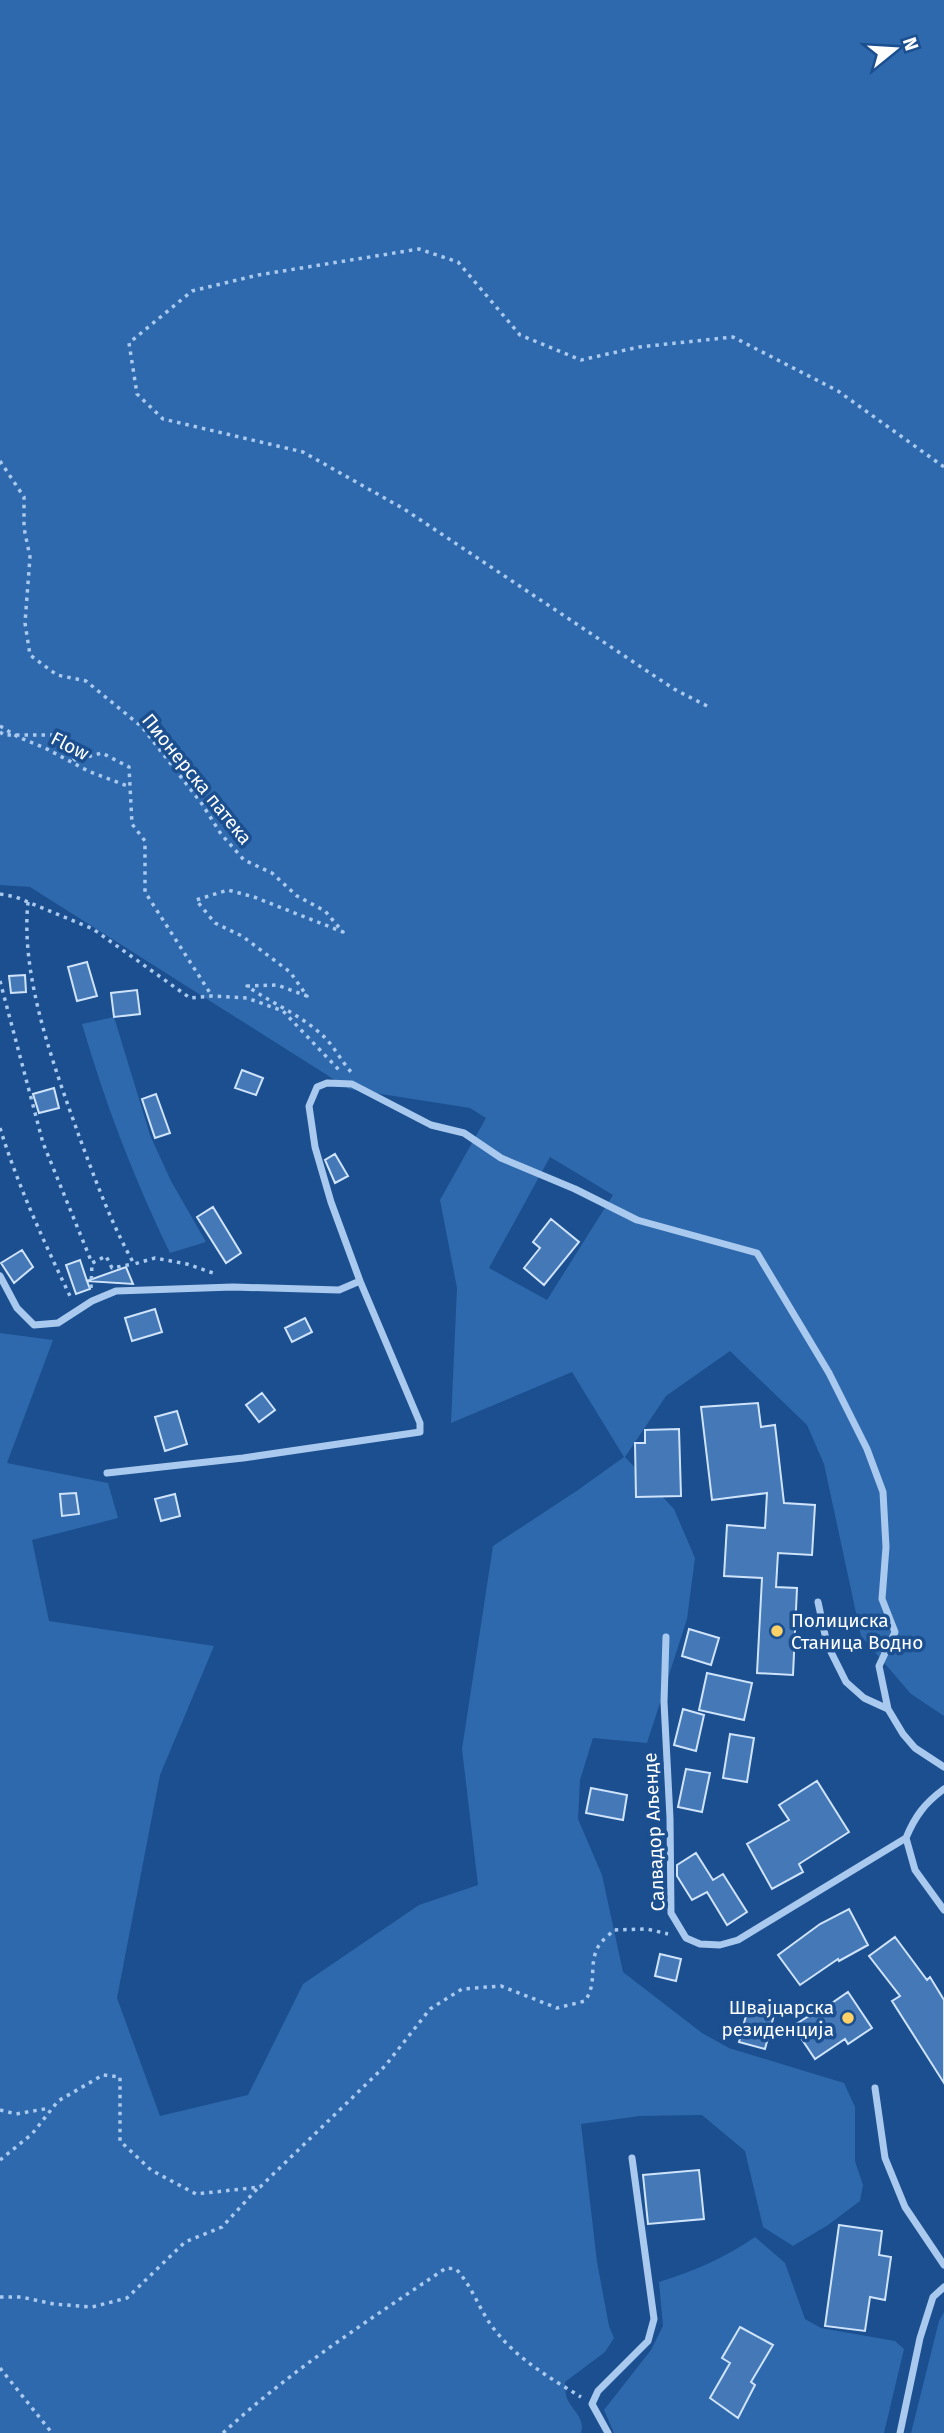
<svg xmlns="http://www.w3.org/2000/svg" width="944" height="2433" viewBox="0 0 944 2433" font-family="'Fira Sans',sans-serif">
	<rect width="100%" height="100%" fill="#1b4f8f"/>
	<!-- green -->
	<path fill="#2e69ad" fill-rule="evenodd" d="M0 0H944V1716L911 1694 861 1636 824 1464 807 1425 730 1351 666 1396 625 1457 674 1509 695 1558 687 1619 647 1743 593 1738 580 1780 578 1819 602 1875 623 1972 702 2033 729 2048 844 2083 855 2107V2161L863 2185 860 2201 828 2225 793 2246 763 2227 745 2151 702 2115 640 2116 581 2124 597 2262 609 2326 614 2338 605 2352 565 2382C565 2386 565 2390 566 2395 569 2409 586 2416 581 2433H0V1333L53 1340 7 1463 108 1483 118 1518 32 1540 49 1621 214 1646 160 1775 117 1998 160 2116 248 2095 303 1984 419 1905 478 1885 462 1749 493 1546 578 1490 624 1457 572 1372 451 1423 457 1288 440 1200 486 1118 470 1108 349 1089 30 887 0 885ZM550 1157 613 1195 547 1300 489 1268Z
		M114 1017 150 1135 171 1181 206 1242 170 1253C134 1179 105 1103 82 1024Z
		M755 2237 785 2263 805 2319 821 2328 895 2341 904 2349 884 2433H614L604 2410 651 2350 663 2326 659 2282C694 2271 725 2258 755 2237Z
		M944 2312V2433H911L939 2321Z"/>
	<!-- building -->
	<path fill="#4478b7" stroke="#cfe3fa" stroke-width="2" d="M87 962 97 996 77 1001 68 967Z
		M25 975 26 992 11 993 9 976Z
		M137 990 140 1014 114 1017 111 993Z
		M242 1070 263 1078 256 1095 235 1088Z
		M54 1088 59 1108 39 1113 33 1094Z
		M156 1094 170 1133 155 1138 142 1099Z
		M335 1154 348 1176 335 1183 325 1160Z
		M213 1207 241 1253 226 1263 197 1217Z
		M551 1219 579 1242 544 1285 524 1268 540 1248 533 1242Z
		M22 1250 33 1267 14 1283 1 1263Z
		M80 1260 87 1281 126 1267 133 1284 87 1281 90 1289 76 1294 66 1265Z
		M155 1309 162 1332 132 1341 125 1318Z
		M305 1318 312 1332 292 1342 285 1328Z
		M262 1393 275 1410 259 1422 246 1405Z
		M758 1403 761 1427 775 1425 784 1503 815 1505 812 1555 778 1553 776 1587 797 1588 793 1675 757 1673 762 1578 724 1576 727 1525 765 1528 767 1493 712 1500 701 1407Z
		M177 1411 187 1444 165 1451 155 1417Z
		M679 1429 681 1496 636 1497 635 1443H645V1430Z
		M76 1493 79 1514 62 1516 60 1494Z
		M175 1494 180 1516 161 1521 155 1499Z
		M689 1629 719 1638 711 1665 682 1656Z
		M707 1673 752 1683 744 1720 699 1710Z
		M683 1709 704 1715 696 1751 674 1745Z
		M730 1734 754 1738 747 1782 723 1778Z
		M686 1769 710 1773 702 1812 678 1807Z
		M817 1781 849 1832 799 1864 803 1872 772 1889 747 1844 789 1820 779 1805Z
		M591 1788 627 1795 623 1820 586 1813Z
		M696 1853 713 1880 723 1874 747 1912 727 1925 707 1892 692 1900 677 1876V1865Z
		M849 1909 868 1945 839 1961 838 1959 800 1985 778 1955 820 1924Z
		M895 1937 927 1980 930 1977 944 2000V2083L892 2001 900 1996 869 1956Z
		M660 1954 681 1959 676 1981 655 1976Z
		M848 1992 872 2028 848 2044 845 2039 815 2059 793 2026 812 2014 813 2016Z
		M748 2008 774 2015 765 2049 739 2042Z
		M699 2170 704 2219 648 2224 643 2175Z
		M839 2225 882 2231 879 2255 891 2257 885 2300 870 2297 865 2331 825 2326Z
		M740 2327 773 2345 751 2382 755 2385 738 2418 710 2398 730 2363 722 2358Z"/>
	<g fill="none" stroke-linecap="round" stroke-linejoin="round">
		<!-- path -->
		<path stroke="#a9c9ee" stroke-width="3.5" stroke-dasharray="3.5 5" stroke-linecap="butt" d="M0 461 24 497V528L30 557 25 623 30 655 57 675 86 681 142 727 202 804 221 834 244 860 272 873 297 896 325 911 343 932 254 897 228 890 196 900 215 923 242 936 290 972 307 996 277 985 247 986C271 1003 299 1014 321 1034 333 1044 341 1061 352 1073
			M707 706 674 689 404 509 303 452 163 419 137 394 129 343 192 291 258 275 419 249 458 262 520 335 581 360 639 347 733 337 838 391 944 467
			M0 726 18 737 45 748 88 771 130 787
			M0 732 4 735H55L75 760 102 753 129 767 132 824 145 841V892L212 996
			M0 894 16 897 93 929 190 998 212 996 247 998 283 1011 340 1071
			M28 902C20 976 54 1066 79 1136 95 1179 111 1223 134 1264L155 1258 187 1264 216 1274
			M0 981 43 1143 92 1263 106 1256 112 1268 133 1264
			M0 1128C18 1186 44 1242 70 1296H74
			M91 1288 92 1263
			M0 2110 16 2114 50 2108
			M0 2160 32 2134 58 2101 103 2075 120 2077V2141L151 2170 196 2194 260 2187 385 2066 430 2009 462 1989 501 1986 557 2008 585 2001C598 1982 588 1966 598 1947 601 1941 609 1935 614 1930L647 1929 668 1934
			M0 2297H21L54 2304 92 2307 127 2298 185 2242 222 2227 258 2188
			M0 2368 52 2433
			M223 2433C291 2370 369 2320 446 2268L456 2269C473 2287 479 2310 494 2329 517 2359 550 2378 581 2397"/>
		<!-- street -->
		<path stroke="#a9c9ee" stroke-width="7" d="M0 1276 17 1308 34 1325 58 1323 92 1301 116 1291 233 1287 339 1290 360 1281 331 1202 315 1147 309 1106 317 1087 327 1083 352 1084 431 1125 464 1133 501 1158 575 1189 637 1220 757 1253 829 1373 867 1449 883 1492 886 1547 882 1599 895 1632 879 1666 888 1709
			M107 1473 243 1458 420 1432V1423L360 1281
			M818 1602 827 1644 846 1682 864 1698 888 1709 903 1734 915 1748 944 1767
			M666 1637 664 1702 670 1818 671 1913 686 1938 700 1944 720 1945 738 1940 906 1838C915 1816 925 1803 944 1789
			M906 1838 915 1870 944 1910
			M875 2088 885 2158 905 2207 944 2265
			M608 2433 592 2404 598 2391 648 2341 654 2319 632 2158
			M900 2433 920 2338 933 2297 944 2287"/>
	</g>
	<!-- markers -->
	<g fill="#ffd166" stroke="#1b4f8f" stroke-width="2.5">
		<circle cx="777" cy="1631" r="7"/>
		<circle cx="848" cy="2018" r="7"/>
	</g>
	<g text-anchor="middle" dominant-baseline="central" stroke-width="7" stroke-linejoin="round" paint-order="stroke">
		<!-- street labels -->
		<g font-size="19" fill="#fff" stroke="#1b4f8f">
			<text transform="translate(70 746) rotate(27)">Flow</text>
			<text transform="translate(197 779) rotate(51)">Пионерска патека</text>
			<text transform="translate(654 1832) rotate(-93)">Салвадор Аљенде</text>
		</g>
		<!-- poi labels -->
		<g font-size="19" fill="#fff" stroke="#1b4f8f" text-anchor="start">
			<text x="791" y="1620">Полициска<tspan x="791" dy="22">Станица Водно</tspan></text>
			<text x="834" y="2007" text-anchor="end">Швајцарска<tspan x="834" dy="22">резиденција</tspan></text>
		</g>
	</g>
	<!-- north arrow -->
	<g transform="translate(895 49) rotate(72)" stroke="#1b4f8f" stroke-width="5" paint-order="stroke">
	<path d="M0-5L12 26L0 18L-12 26Z" fill="#ffffff"/>
	<text y="-10" font-size="19" font-weight="bold" text-anchor="middle" fill="#ffffff">N</text>
	</g>
</svg>
